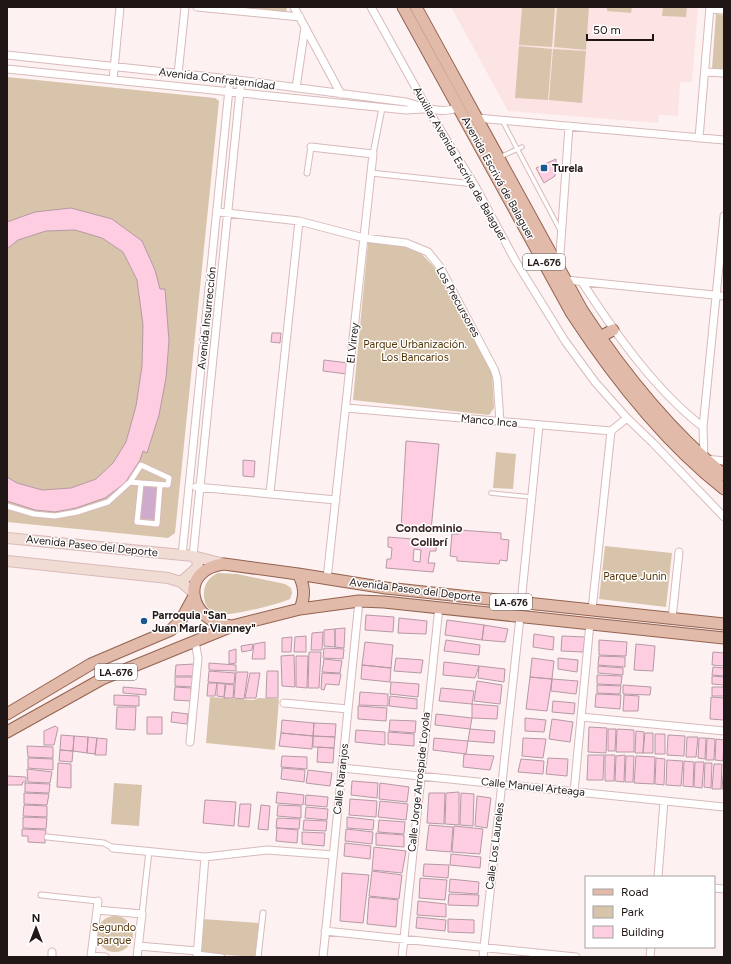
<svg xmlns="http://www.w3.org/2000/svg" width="731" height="964" viewBox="0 0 731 964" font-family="Figtree,sans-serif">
	<rect width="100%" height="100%" fill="#fef1f1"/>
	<!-- built -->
	<path fill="#fde4e4" d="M451 7H698L692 82H680L678 116 659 115 658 123 508 111Z"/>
	<!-- green -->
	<path fill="#d8c3ab" d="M231 7H287L286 12Z
		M522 7H555L552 47 519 45Z
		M557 7H589L586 50 554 47Z
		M607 7H632L631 13 607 11Z
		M663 7H687L686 17 662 16Z
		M716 14 724 15V70L712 69Z
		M519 46 552 49 548 100 515 98Z
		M553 49 586 51 582 103 549 100Z
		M7 77 215 98 219 101 175 533 168 538 7 522Z
		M368 243 405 246 418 250 434 267 492 372 494 408 489 415 353 400Z
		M496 452 516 454 513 489 493 488Z
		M605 546 672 553 666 607 599 599Z
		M218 573 237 574 285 584 291 588 292 593 290 599C279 604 229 617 218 614 213 613 209 609 206 605 201 591 205 579 218 573Z
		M210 697 253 700 259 698 279 699 275 750 206 743Z
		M114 783 142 785 139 826 111 824Z
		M97 934a18 18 0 1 1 36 0a18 18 0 1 1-36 0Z
		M202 919 259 923 256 957 199 953Z"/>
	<!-- water -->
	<path fill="#ceabcd" d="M143 486 159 488 155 520 139 518Z"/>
	<!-- building -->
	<path fill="#fecde1" stroke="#b59aa5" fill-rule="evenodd" d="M556 159 555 176 544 183 536 168Z
		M71 208 112 219 142 241 155 270 160 289H165L169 341 166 378 159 415 147 453 143 451 140 460 125 483 105 498 76 508 55 512 35 510 7 501V477L17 483 42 490 71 488 96 479 113 463 126 442 136 406 142 366 143 325 137 280 123 252 102 238 75 230 46 231 18 240 7 249V222L35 212Z
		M272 333H281L280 343 271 342Z
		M324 360 348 363 347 374 323 371Z
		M406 441 439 444 431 531 401 528Z
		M243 460 255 461 254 477 243 476Z
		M459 530 501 533V539L509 540 507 561 500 560 499 564 457 561V557L450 556 452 534H459Z
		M388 537 437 541 436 551H430L428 563H435L433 572 386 568 387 559H391L392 548 388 547ZM414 549 421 550 420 562 413 561Z
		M366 615 394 617 393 632 365 630Z
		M399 618 427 621 426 634 398 633Z
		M447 620 484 625 482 640 445 635Z
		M484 625 508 629 505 642 482 640Z
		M345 628 344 648 335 647V629Z
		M335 629V647L324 646V630Z
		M323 632 322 650H311L312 633Z
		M534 634 554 637 553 650 533 647Z
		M306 636V652H294L295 637Z
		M562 636 585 637 583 652 561 651Z
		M292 637 291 652H282V638Z
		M446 640 480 645 479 655 444 651Z
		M599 640 627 642 626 656 599 655Z
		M265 642V659H252L254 644Z
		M365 642 393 645 391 668 362 665Z
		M253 644 252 650 242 652 241 646Z
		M636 644 655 646 653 671 634 670Z
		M324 648 344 649 343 659 323 658Z
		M236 649V663L229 664V651Z
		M309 652H321L319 688H308Z
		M713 652 724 653V666L712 665Z
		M294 655 295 687 282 686 281 656Z
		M296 656H308L307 688 296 687Z
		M599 656 625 657V667L598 665Z
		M396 658 423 660 421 673 394 671Z
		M532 658 554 661 552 679 530 677Z
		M558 658 578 660 577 672 558 669Z
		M324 659 342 661 340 673 322 672Z
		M444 662 479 666 475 678 443 675Z
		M209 663 236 665V671L209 670Z
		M195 664 194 676H175L176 665Z
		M362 665 391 668 390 682 361 679Z
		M479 666 505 669 504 682 478 678Z
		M598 666 623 668V675L598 673Z
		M713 667 724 668V676L712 675Z
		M209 671 235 673 234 684 208 682Z
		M267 671H278V698H266Z
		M236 672H248L244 699 234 698Z
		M250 673H260L256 698H245Z
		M322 673 341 674 339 685 326 684 324 690 321 689Z
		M597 675 622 676 621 685 597 684Z
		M712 676 724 677V685L712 684Z
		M175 677H194L192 687 175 686Z
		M530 677 552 679 547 711 526 709Z
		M552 679 578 681 576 694 551 691Z
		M477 681 502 685 500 704 474 701Z
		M391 682 419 684 418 697 390 694Z
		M208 683H217L215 696H207Z
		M217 683 225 684 224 697 217 696Z
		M226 684 234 685 233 698H224Z
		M597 685 621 686 620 694 597 693Z
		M623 685 651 687 650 695 623 694Z
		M123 687 146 689V695L123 693Z
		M175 687 191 688V701L174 700Z
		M712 687H724V696H712Z
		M441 688 474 691 472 704 439 701Z
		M360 692 388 694V706L359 705Z
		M596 694 621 695 620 709 595 707Z
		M114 695 139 696V706L114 705Z
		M624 695 639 696 638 711H623Z
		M390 696 417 699V709L389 706Z
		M711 697 724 698V720L710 719Z
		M553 701 575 703 574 714 552 712Z
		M472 704 498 706 497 719 472 718Z
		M358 706 387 708 386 721 358 719Z
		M117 707H136L135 730 116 729Z
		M172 712 188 714 187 724 171 722Z
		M436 714 472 718 470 729 435 725Z
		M147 717H162V734H147Z
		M525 718 546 720 544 732 525 731Z
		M552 719 573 722 570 742 549 739Z
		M282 720 314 723 313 736 281 733Z
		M390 720 416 721 415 733 389 731Z
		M314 723 336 724 335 737 313 736Z
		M55 726 58 728 54 745H44V731Z
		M589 727 607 728 606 753 588 752Z
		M470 729 495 731 494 743 468 741Z
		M608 729H616L615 751H608Z
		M617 729 634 730V752H616Z
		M356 730 385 732V745L355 742Z
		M636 731 644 732 643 753H635Z
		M388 732 414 734V746L388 744Z
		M281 733 313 736 312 749 279 746Z
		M645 733H653V753H643Z
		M655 734H665V754H655Z
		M61 735 74 736 73 751 60 750Z
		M668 735 685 736 684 756 667 755Z
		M74 736 88 737 87 753 73 751Z
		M313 736 335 737 334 748 313 747Z
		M88 737 97 738 95 754 87 753Z
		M687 737H698L696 757H686Z
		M97 738 107 739 106 755H95Z
		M434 738 468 741 466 754 433 750Z
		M523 738 546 739 543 758 522 756Z
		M699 738H706L705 759 698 758Z
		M707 738 715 739 714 760H706Z
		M716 739 724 740 723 761 715 760Z
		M27 746 53 747V758L28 757Z
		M318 747 334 748 333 763 317 762Z
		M60 750 73 751 72 762 59 761Z
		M464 754 494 756 490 770 463 767Z
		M588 755H604L603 780H587Z
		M605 755H615L614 781H605Z
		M625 755 624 782 615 781 616 756Z
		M282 756 307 757V769L281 767Z
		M626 756H634L633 782H625Z
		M636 756 655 757 654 784 634 783Z
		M28 758 53 759V770L28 768Z
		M548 758 568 759 567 776 546 774Z
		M656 758 665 759 664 785 655 784Z
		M521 759 544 761 543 774 518 772Z
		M667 760 683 761 681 786 666 785Z
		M684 761 694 762 693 787 683 786Z
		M695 762H704L702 788 694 787Z
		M58 763 71 764V788L57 787Z
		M705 763H712L711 788 704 787Z
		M714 764H722L721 789H712Z
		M724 765V789H722Z
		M282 768 305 770 304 782 281 779Z
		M27 769 52 772 50 783 28 782Z
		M308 770 332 773 330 786 306 783Z
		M7 776 26 777V782H23L22 785H7Z
		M352 781 378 783 377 798 351 795Z
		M25 783 50 784 49 793 25 792Z
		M380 783 409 787 407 802 379 799Z
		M277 792 304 795 303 805 276 803Z
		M459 792V825L445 824 446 793Z
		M24 793 49 794 47 805 24 804Z
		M429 793H445L444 824 427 823Z
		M461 793 474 794 473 826 460 825Z
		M306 795 328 797 327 807 305 805Z
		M477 796 491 798 487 828 475 826Z
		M350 799 377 801 376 817 349 815Z
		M205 800 236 802 234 826 203 823Z
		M380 801 408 804 406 820 378 817Z
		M240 804H251L249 827 238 826Z
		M24 805 47 806V817L23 816Z
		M261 805 270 806 268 830 258 829Z
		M278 805 301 806V818L277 816Z
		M306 807 328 809 327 820 305 818Z
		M23 817 47 818 46 829 23 828Z
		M347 817 374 820 373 830 347 828Z
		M277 818 300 819 299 829 276 828Z
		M304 820 327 821 326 831 303 830Z
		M379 820 405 822 404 834 378 832Z
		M429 825 453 827 451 852 426 850Z
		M454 826 483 829 480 854 452 852Z
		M277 828 298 830 297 843 276 841Z
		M22 829 46 830 45 843 28 842V836H22Z
		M346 829 373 832 372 844 345 841Z
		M302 832 325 833 324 846 302 844Z
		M376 833 404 835V847L376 845Z
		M345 843 371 846 370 859 344 856Z
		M374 847 406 851 402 873 372 870Z
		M451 854 481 857 480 868 450 865Z
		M424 864 449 865 448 878 423 876Z
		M372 871 402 875 399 899 369 896Z
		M342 873 369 875 363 923 340 921Z
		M420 878 447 880 445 900 419 898Z
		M450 879 479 882 478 894 449 892Z
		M449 894 479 895 478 906 448 905Z
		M369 897 398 900 396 927 367 924Z
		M418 901 446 904V917L417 915Z
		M417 917 446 920 445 931 416 928Z
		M448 919 474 920V933L448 932Z"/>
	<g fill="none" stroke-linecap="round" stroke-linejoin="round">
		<!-- service casing -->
		<g stroke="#d9baba" stroke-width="5.5">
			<path id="service" d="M502 120 560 230
				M500 157 522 147
				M491 493 531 497"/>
		</g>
		<!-- pedestrian casing -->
		<g stroke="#d9baba" stroke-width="7">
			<path id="pedestrian" d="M373 154 382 108
				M307 173 311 147
				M371 173 474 184
				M141 483 130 482 141 465 169 478 168 485 141 483 137 522 157 524 160 485
				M7 506 34 514 55 516 77 512 108 502 130 482
				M47 837 104 843 113 848
				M41 895 98 901
				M142 914 149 851
				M197 954 222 957
				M258 957 263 913"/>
		</g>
		<!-- minor casing -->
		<g stroke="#d9baba" stroke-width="9">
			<path id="minor" d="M197 7 300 17
				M294 7 341 94
				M371 7 427 108 474 184 515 260 565 341 595 382 627 418 653 443 724 517
				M710 9 724 10
				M7 55 230 79 406 102C422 107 443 115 459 107
				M7 69 406 110 423 109
				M705 72 724 73
				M178 74 185 7
				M113 80 120 7
				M296 88 305 27
				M477 118 724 140
				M699 138 710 7
				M311 147 373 154 327 579
				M218 212 299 221 364 238 406 243 428 252 440 267 494 369 497 378 500 422
				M559 268 569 126
				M566 280 724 296
				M582 282C615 333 655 390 703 427
				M346 408 611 431 627 418
				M704 459 703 427 724 216
				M706 459 724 461
				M196 487 336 500
				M270 493 299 221
				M182 556 230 79
				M193 556 241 81
				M521 603 539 425
				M592 610 611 431
				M672 619 679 552
				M284 703 348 709
				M581 717 724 731
				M190 742 198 658 195 641
				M342 768 724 807
				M574 792 590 623
				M113 848 205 857 267 850 333 855
				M658 877 664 801
				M714 888 724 889
				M98 901 97 910 142 914 137 957
				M97 910 91 956 105 957
				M325 931 576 957
				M138 946 197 951
				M52 957V952
				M197 957 205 857
				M323 957 359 601
				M402 957 439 607
				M483 957 520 617
				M650 957 651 947"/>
		</g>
		<!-- secondary casing -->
		<g stroke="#d9baba" stroke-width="12">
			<path id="secondary" d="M7 538 193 556 224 564
				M7 561 168 578 181 582 194 593
				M181 582 198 567 197 560 193 556"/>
		</g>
		<!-- primary casing -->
		<g stroke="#926350" stroke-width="13">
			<path id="primary" d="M403 7 572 314C614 378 663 441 724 489
				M416 7 582 310C622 371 668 429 724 475
				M600 337 613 330
				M224 564 298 574C305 586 305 596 300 609L232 626C188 623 178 569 224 564Z
				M298 574 386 588 724 624
				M300 609 359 601 384 602 724 638
				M7 714 91 664 171 630 181 620 194 596
				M7 732 102 679 230 627"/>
		</g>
		<!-- service -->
		<use href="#service" stroke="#fff" stroke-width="3.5"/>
		<!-- pedestrian -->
		<use href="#pedestrian" stroke="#fff" stroke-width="5"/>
		<!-- minor -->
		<use href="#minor" stroke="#fff" stroke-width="7"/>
		<!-- secondary -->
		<use href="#secondary" stroke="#f1dcd4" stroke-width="10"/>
		<!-- primary -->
		<use href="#primary" stroke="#e2baa9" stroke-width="11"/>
	</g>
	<!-- markers -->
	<g fill="#1a598f" stroke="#fff" stroke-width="1.5">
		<rect x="540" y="164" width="8" height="8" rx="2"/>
		<circle cx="144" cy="621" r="4"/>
	</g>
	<g text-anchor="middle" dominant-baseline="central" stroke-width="3" stroke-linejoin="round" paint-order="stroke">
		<!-- shield labels -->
		<g fill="#fff" stroke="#645c5c" stroke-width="1">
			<rect x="523" y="254" width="42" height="16" rx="3"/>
			<rect x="490" y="594" width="42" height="16" rx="3"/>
			<rect x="95" y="664" width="42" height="16" rx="3"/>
		</g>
		<g font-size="10" font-weight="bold" fill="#211616">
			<text x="544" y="262">LA-676</text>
			<text x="511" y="602">LA-676</text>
			<text x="116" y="672">LA-676</text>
		</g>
		<!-- street labels -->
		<g font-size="11" fill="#211616" stroke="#fff">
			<text transform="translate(217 79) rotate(7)">Avenida Confraternidad</text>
			<text transform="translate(460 164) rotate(60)">Auxiliar Avenida Escriva de Balaguer</text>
			<text transform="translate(498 178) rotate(61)">Avenida Escrivá de Balaguer</text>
			<text transform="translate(458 302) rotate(61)">Los Precursores</text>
			<text transform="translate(207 318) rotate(-84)">Avenida Insurrección</text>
			<text transform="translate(353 343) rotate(-84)">El Virrey</text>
			<text transform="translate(489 421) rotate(5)">Manco Inca</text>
			<text transform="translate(92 546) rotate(6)">Avenida Paseo del Deporte</text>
			<text transform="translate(415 590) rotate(7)">Avenida Paseo del Deporte</text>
			<text transform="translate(341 779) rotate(-84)">Calle Naranjos</text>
			<text transform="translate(419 782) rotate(-84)">Calle Jorge Arrospide Loyola</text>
			<text transform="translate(533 787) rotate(6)">Calle Manuel Arteaga</text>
			<text transform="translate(495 846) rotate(-83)">Calle Los Laureles</text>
		</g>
		<!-- poi labels -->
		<g font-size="11" font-weight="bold" fill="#211616" stroke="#fff" text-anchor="start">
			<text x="552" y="168">Turela</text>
			<text x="152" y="615">Parroquia "San<tspan x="152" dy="13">Juan María Vianney"</tspan></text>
		</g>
		<!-- park labels -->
		<g font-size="11" fill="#553507" stroke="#fff">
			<text x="415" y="344">Parque Urbanización.<tspan x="415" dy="13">Los Bancarios</tspan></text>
			<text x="635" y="576">Parque Junin</text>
			<text x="114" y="927">Segundo<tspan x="114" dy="13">parque</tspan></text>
		</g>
		<!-- neighbourhood labels -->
		<g font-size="12" font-weight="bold" fill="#3d2727" stroke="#fff">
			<text x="429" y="528">Condominio<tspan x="429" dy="14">Colibrí</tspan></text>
		</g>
	</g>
	<!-- border -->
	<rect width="731" height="964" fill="none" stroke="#211616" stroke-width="16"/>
	<!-- legend -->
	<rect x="585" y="876" width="130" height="72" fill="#ffffff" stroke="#a6a2a2"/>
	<rect x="593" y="889" width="20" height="6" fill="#e2baa9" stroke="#a6a2a2"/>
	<text x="621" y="896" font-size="12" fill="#211616">Road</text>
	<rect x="593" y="906" width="20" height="12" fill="#d8c3ab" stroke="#a6a2a2"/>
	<text x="621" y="916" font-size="12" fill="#211616">Park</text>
	<rect x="593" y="926" width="20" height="12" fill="#fecde1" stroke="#a6a2a2"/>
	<text x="621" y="936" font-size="12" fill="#211616">Building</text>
	<!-- north arrow -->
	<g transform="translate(36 928)" stroke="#ffffff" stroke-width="3" paint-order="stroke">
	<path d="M0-3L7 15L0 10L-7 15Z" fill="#211616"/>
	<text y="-6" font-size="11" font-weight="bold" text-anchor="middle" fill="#211616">N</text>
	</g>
	<!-- scale -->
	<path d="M587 34v6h66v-6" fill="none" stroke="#211616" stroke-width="2"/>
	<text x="593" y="34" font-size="12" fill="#211616" stroke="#ffffff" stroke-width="3" paint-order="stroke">50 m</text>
</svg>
